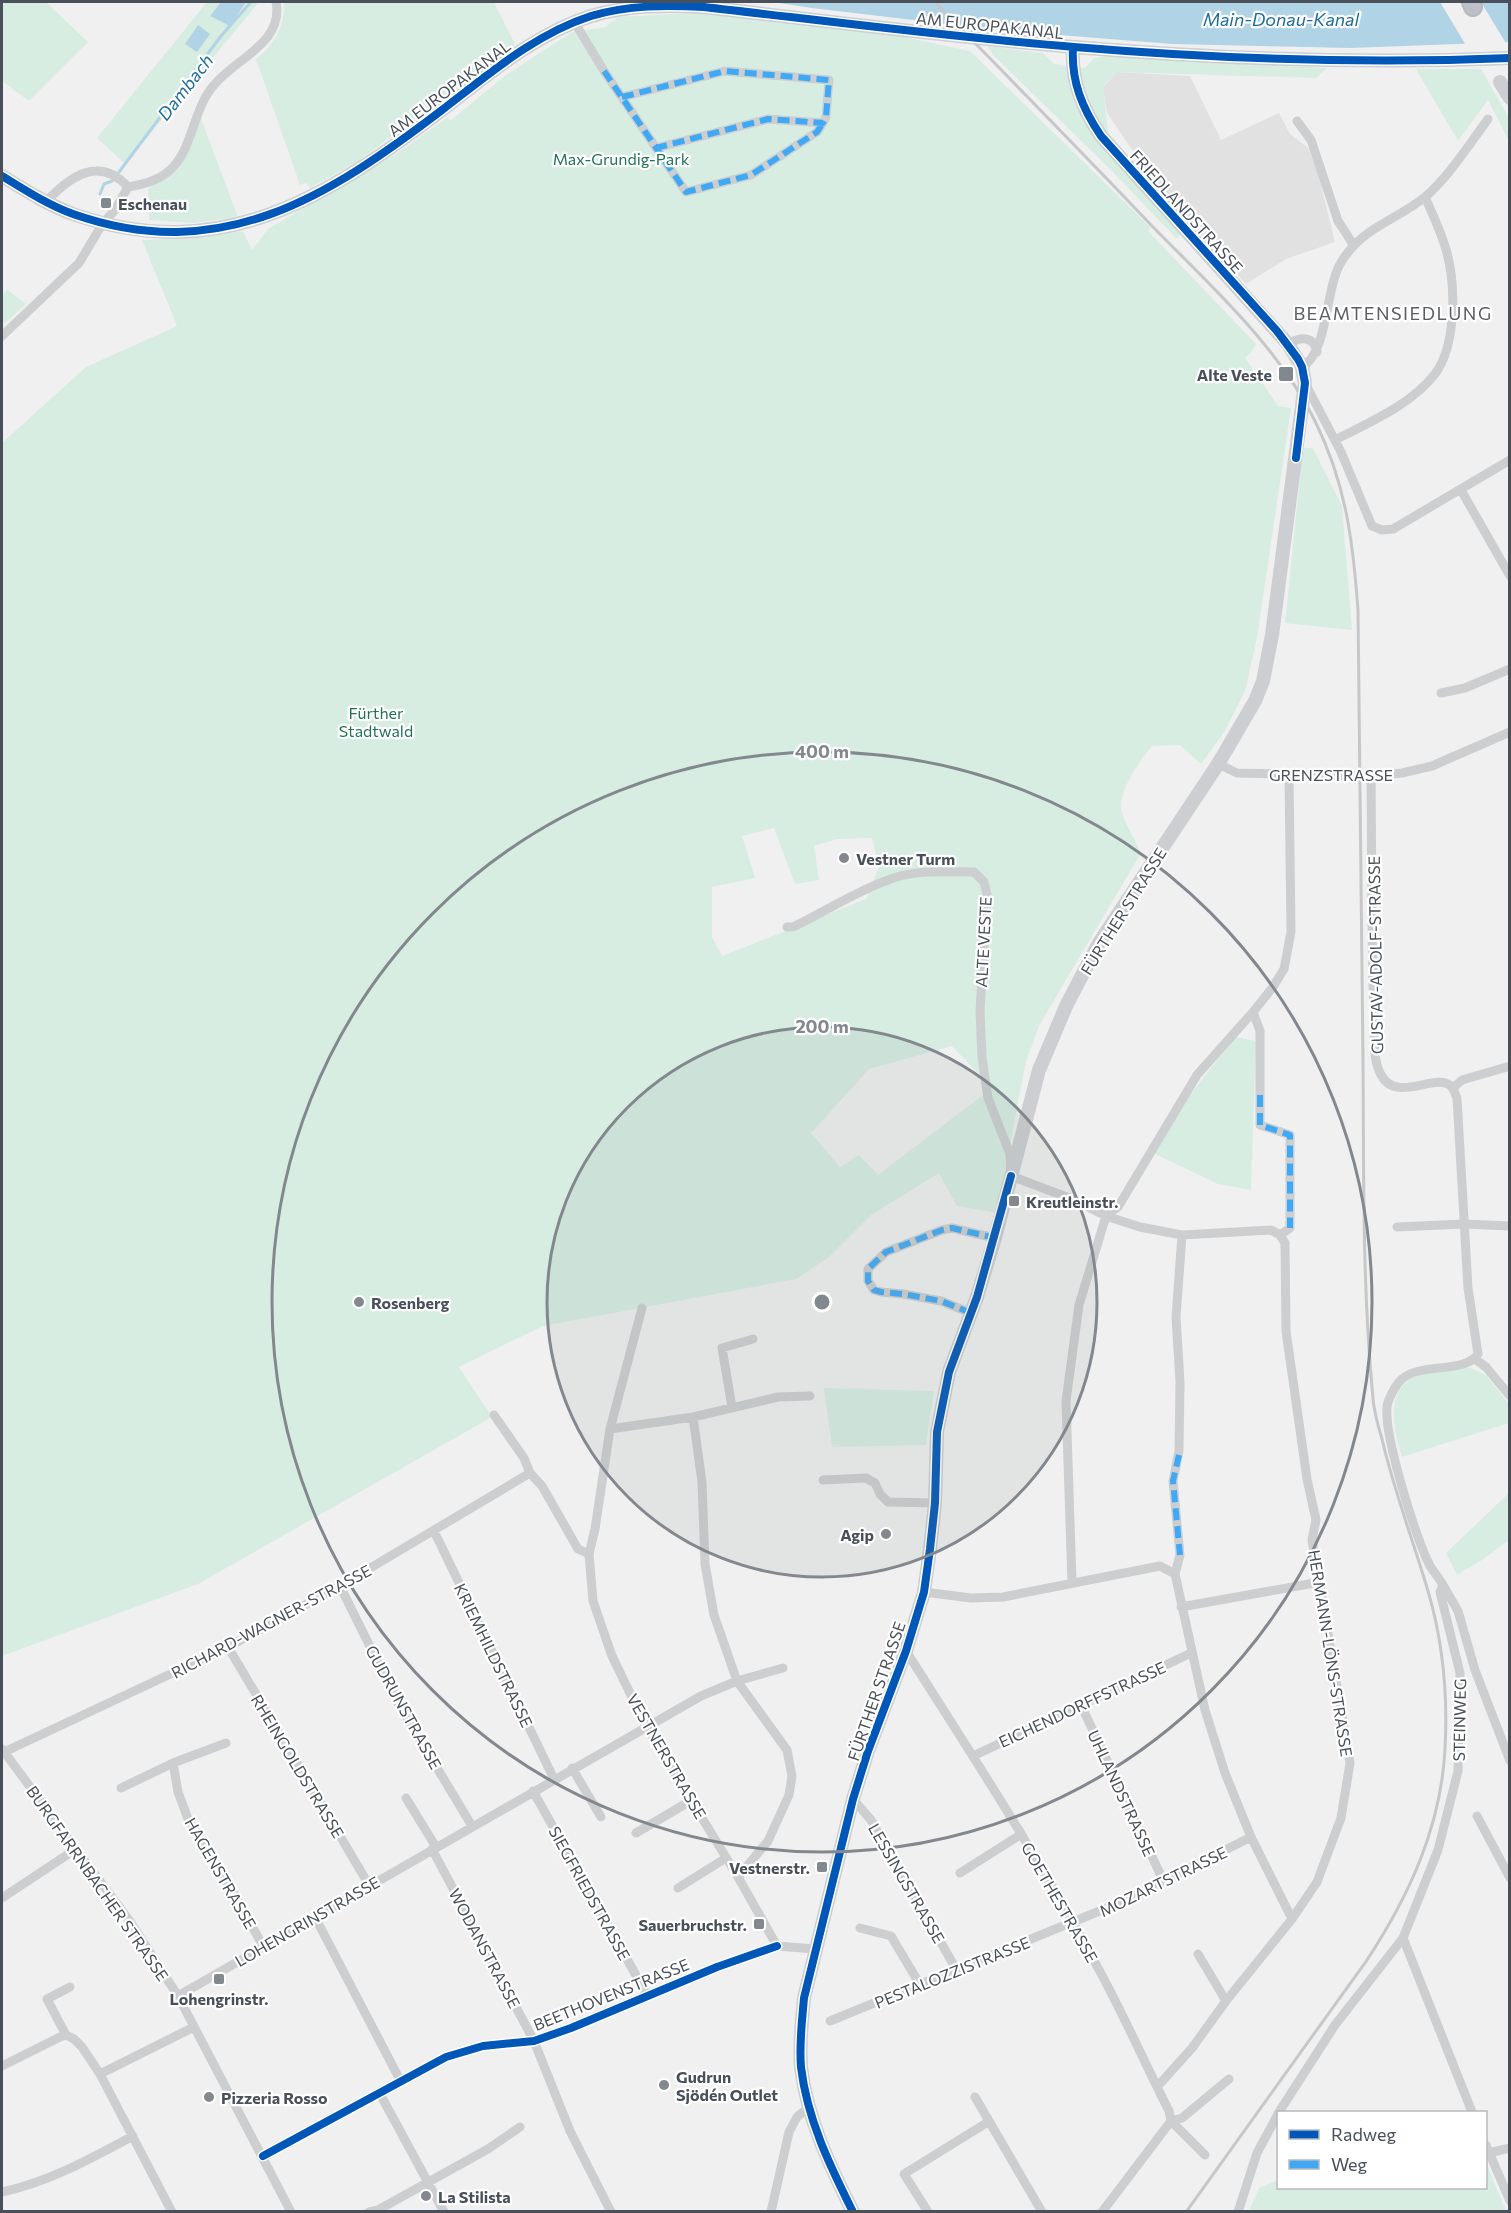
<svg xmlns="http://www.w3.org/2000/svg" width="1511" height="2213" viewBox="0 0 1511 2213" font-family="Commissioner,sans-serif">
	<rect width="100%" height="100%" fill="#f0f0f0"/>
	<!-- education -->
	<path fill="#e2e1e1" d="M1116 72 1190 76 1221 140 1279 113 1290 134 1308 148 1317 169 1335 242 1286 259 1246 284 1158 188 1107 113 1103 88Z"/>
	<!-- green -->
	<path fill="#d7ede2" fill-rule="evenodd" d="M2 2H46L88 42 29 101 2 81Z
		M207 2H221L210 16 230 26 246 2H259L125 164 97 138Z
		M284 2H494L515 44 357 162 310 188 306 183 300 185 256 59C275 44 285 26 284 2Z
		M693 13 905 34 908 38 970 51 1151 228 1148 231 1256 344 1253 350 1245 358 1278 406 1291 408 1257 638 1245 691 1225 731 1201 764 1180 745 1152 746C1140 760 1119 790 1121 809 1122 818 1137 843 1141 853L1040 1024 1026 1061 997 1213 957 1206 939 1173 871 1215 829 1257 796 1279 543 1326 459 1367 492 1417 198 1584 2 1656V443L86 367 177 326 142 240 196 238 243 231 252 250 268 229 399 152 448 117 450 121 506 75 572 32 605 27 618 17ZM774 828 795 884 819 880 814 846 837 839 872 838 879 867 866 899 722 956 712 937V887L755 878 742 836ZM952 1046 992 1088 878 1175 859 1155 840 1167 811 1133 869 1069Z
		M987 46 1043 53 1054 64 1085 68 1094 58 1110 56 1327 68 1316 78 1116 72 1103 87 1111 157 1181 234 1176 238 1111 170 993 55Z
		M1416 69H1481L1509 118V141L1488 100 1458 141Z
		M200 116 238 217 194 223 149 220 148 189 180 166Z
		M7 289 26 304 5 323 2 320V296Z
		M1303 448H1313L1342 506 1352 630 1285 623Z
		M1235 1037 1256 1041 1251 1190 1218 1184 1155 1154 1181 1107Z
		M1468 1367 1486 1375 1509 1404V1423L1402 1457C1394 1431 1383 1388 1418 1376 1433 1370 1452 1370 1468 1367Z
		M824 1388 934 1391 926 1445 832 1447Z
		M1509 1493V1540L1482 1560 1457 1575 1446 1553Z
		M1486 2163 1506 2211H1249L1259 2188 1278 2180V2188H1486Z"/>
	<!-- water -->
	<path fill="#b0d3e6" d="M221 2H246L230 26 210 16Z
		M773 2H1509V42L1351 48 1172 44 997 30 812 8Z
		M198 25 210 34 197 52 185 44Z"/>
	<!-- pier -->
	<path fill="#f0f0f0" d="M1440 2H1481L1507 45 1467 47Z"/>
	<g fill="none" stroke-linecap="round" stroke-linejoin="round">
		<!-- stream -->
		<path stroke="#b0d3e6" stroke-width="3" d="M119 172 221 36 251 2
			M100 194 104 184 112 181"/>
		<!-- highway casing -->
		<g stroke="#b6b8be" stroke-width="20">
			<path id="highway" d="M1471 2 1473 7"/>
		</g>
		<!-- street -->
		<path stroke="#ccced0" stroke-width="9" d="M575 23 604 71 686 192 751 175 817 132 823 123
			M622 97 725 71 829 80 826 117 823 123 768 119 656 148
			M1297 121 1311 140 1338 221 1353 244
			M128 187C145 184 161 180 173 167 193 146 194 107 214 85 236 58 284 43 276 2
			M46 202C69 177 99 155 128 187
			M2 336 79 263 103 223 115 210 128 187
			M1288 344C1300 337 1314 335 1317 352
			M1302 367C1328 352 1325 293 1339 266 1359 228 1394 222 1425 197 1447 179 1471 142 1488 119
			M1305 383 1341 452 1372 526 1382 530 1393 529 1510 460
			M1335 440C1368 423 1411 405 1435 374 1456 346 1456 287 1447 253 1442 234 1433 215 1425 197
			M1461 490 1510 576
			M1441 693 1465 688 1510 669
			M1218 764 1237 773 1371 776 1402 773 1432 766 1510 732
			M787 927H793C828 910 863 887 900 876 924 870 949 872 974 872L984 882 987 894 980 1012 982 1057 988 1098 1010 1154 1011 1176 1072 1199 1106 1216 1140 1227 1182 1235 1271 1230 1280 1235 1290 1228V1135L1260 1125V1031L1253 1012
			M1453 1088 1462 1080 1510 1066
			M1397 1227 1464 1224 1510 1226
			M1182 1235 1176 1317 1180 1382 1179 1451 1173 1481 1180 1555 1175 1574 1205 1710 1225 1773 1251 1837 1292 1919
			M642 1308 610 1429 595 1529 589 1554 593 1601 612 1656 646 1726 738 1877 777 1946
			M971 1313 941 1301 903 1294 881 1292 874 1290 868 1281V1269L886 1252 942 1230 952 1228 995 1238
			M1475 1359 1486 1367 1510 1396
			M732 1407 722 1348 753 1339
			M494 1415 524 1458 530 1473 542 1486 578 1549 589 1554
			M693 1417 702 1482 705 1564 714 1615 737 1681 787 1750 792 1776 789 1795 768 1841 738 1877
			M610 1429 693 1417 778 1397 810 1396
			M823 1480 866 1478 875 1483 880 1494 888 1502 935 1503
			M434 1531 554 1779
			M1072 1583 1066 1401 1079 1305 1106 1216 1118 1207 1197 1075 1253 1012 1273 987 1284 969 1291 932 1289 775
			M1443 1585 1458 1611 1475 1670 1510 1761
			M340 1586 398 1703 472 1826
			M924 1592 971 1598 1003 1597 1160 1566 1175 1574
			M1181 1607 1320 1582
			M228 1647 369 1885
			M906 1651C972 1755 1040 1859 1098 1968 1124 2015 1145 2064 1169 2111L1171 2121 1205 2155
			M1081 1705 1163 1880
			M2 1749 131 1923 178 1996 291 2212
			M2 1753 228 1647 340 1586 530 1473
			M973 1756 1191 1653
			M173 1763 178 1792 188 1819 233 1892 263 1946
			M572 1768 601 1817
			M121 1788 173 1763 226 1743
			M533 1791 647 1995
			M406 1798 436 1847
			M853 1799 871 1820 956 1969
			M1477 1816 1510 1878
			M636 1833 692 1800
			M432 1849 534 2041 570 2131 611 2212
			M960 1873 1020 1835
			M678 1888 726 1858
			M2 1898 76 1849
			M315 1917 400 2080
			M860 1928 891 1936 919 1983
			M1403 1938 1472 2112
			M1198 1954 1226 2001
			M178 1996 701 1696 737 1681 783 1668
			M830 2021 1124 1901 1251 1837
			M66 2035 47 1999 70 1987
			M2 2066 60 2037 66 2035 74 2039 82 2047 100 2074 172 2212
			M100 2074 194 2027
			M1157 2087 1192 2048 1226 2001 1292 1919 1317 1882 1341 1818 1350 1763 1312 1540 1316 1520 1307 1479 1286 1331 1285 1243 1280 1235
			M379 2092 444 2212
			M975 2097 1042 2212
			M1279 2112 1335 2025 1403 1938 1438 1850 1458 1771 1460 1673 1440 1592 1443 1585C1439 1578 1434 1572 1430 1566 1416 1538 1384 1437 1387 1407 1388 1399 1396 1384 1402 1379 1421 1362 1465 1374 1478 1354L1468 1288 1457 1098C1455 1094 1454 1089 1451 1086 1435 1072 1395 1105 1380 1073 1372 1057 1375 1032 1374 1014 1371 935 1372 856 1371 776
			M1486 2145 1510 2201
			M1488 2153 1510 2148
			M263 2156 446 2057 483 2046 534 2041 571 2028 717 1967 777 1946 815 1949
			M2 2192C49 2182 90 2159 133 2136
			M369 2212 378 2210 488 2149 520 2127
			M771 2212 789 2132 797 2117 808 2108
			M928 2212 904 2174 988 2122
			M1102 2212 1171 2121 1182 2118 1229 2079
			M1238 2212 1257 2153 1278 2114"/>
		<!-- secondary -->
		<path stroke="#ccced1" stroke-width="14" d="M1500 82 1510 98
			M2 176C25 190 48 205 73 214 221 266 328 197 442 110 489 74 535 34 591 16 628 5 666 5 704 7 827 21 950 37 1074 47 1219 59 1364 64 1510 58
			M853 2212C830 2166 807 2119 801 2067 799 2044 802 2021 804 1998L853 1799 868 1751 906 1651 924 1592 930 1549 935 1503 937 1432 949 1372 977 1297 995 1238 1039 1070 1067 1004 1099 943 1218 764 1255 701 1263 681 1272 635 1305 383 1302 367 1288 344 1101 136C1082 108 1071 81 1073 47"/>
		<!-- highway -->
		<use href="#highway" stroke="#bdc0c6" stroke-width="16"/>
		<!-- rail -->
		<path stroke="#c6c7c9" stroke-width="3" d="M935 2C1008 77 1081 151 1153 227 1212 287 1277 345 1315 421 1346 484 1353 541 1358 610 1360 760 1362 910 1363 1060 1364 1174 1362 1285 1373 1398 1374 1412 1378 1426 1382 1439 1394 1491 1413 1540 1428 1591 1443 1642 1448 1695 1445 1749 1441 1827 1409 1896 1367 1960L1186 2212"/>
		<!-- quiet -->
		<path stroke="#3fa9f5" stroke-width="6" stroke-dasharray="12 6" stroke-linecap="butt" d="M604 71 686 192 751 175 817 132 823 123
			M622 97 725 71 829 80 826 117 823 123 768 119 656 148
			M1260 1095V1125L1290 1135V1228
			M971 1313 941 1301 903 1294 881 1292 874 1290 868 1281V1269L886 1252 942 1230 952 1228 995 1238
			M1179 1455 1173 1481 1180 1555"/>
		<!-- cycleway casing -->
		<g stroke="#fff" stroke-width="11">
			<path id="cycleway" d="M1073 47C1071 81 1082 108 1101 136L1277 331 1298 359 1302 367 1305 383 1296 458
				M2 176C25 190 48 205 73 214 221 266 328 197 442 110 489 74 535 34 591 16 628 5 666 5 704 7 827 21 950 37 1074 47 1219 59 1364 64 1510 58
				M263 2156 446 2057 483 2046 534 2041 571 2028 717 1967 777 1946
				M853 2212C830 2166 807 2119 801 2067 799 2044 802 2021 804 1998L853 1799 868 1751 906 1651 924 1592 930 1549 935 1503 937 1432 949 1372 977 1297 1011 1176"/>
		</g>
		<!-- cycleway -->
		<use href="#cycleway" stroke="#0057b8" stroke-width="8"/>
	</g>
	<!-- distance rings -->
	<circle cx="822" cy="1302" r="275" fill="#83888e" fill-opacity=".12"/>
	<g fill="none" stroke="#83888e" stroke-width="3">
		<circle cx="822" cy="1302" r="275"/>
		<circle cx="822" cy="1302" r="550"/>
	</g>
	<!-- markers -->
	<g fill="#83888e" stroke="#fff" stroke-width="2">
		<rect x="100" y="197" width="12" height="12" rx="3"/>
		<rect x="1278" y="366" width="16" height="16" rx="3"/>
		<circle cx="844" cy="858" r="6"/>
		<rect x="1008" y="1195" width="12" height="12" rx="3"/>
		<circle cx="359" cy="1302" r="6"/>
		<circle cx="886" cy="1534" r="6"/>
		<rect x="816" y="1861" width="12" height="12" rx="3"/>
		<rect x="753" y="1918" width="12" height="12" rx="3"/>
		<rect x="213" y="1973" width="12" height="12" rx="3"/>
		<circle cx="664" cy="2085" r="6"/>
		<circle cx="209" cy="2097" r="6"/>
		<circle cx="426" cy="2196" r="6"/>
	</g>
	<g text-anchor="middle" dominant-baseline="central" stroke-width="4.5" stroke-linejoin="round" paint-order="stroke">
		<!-- street labels -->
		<g font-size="16" fill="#49505a" stroke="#fff">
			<text transform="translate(990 25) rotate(6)">AM EUROPAKANAL</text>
			<text transform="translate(449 88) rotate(-37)">AM EUROPAKANAL</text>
			<text transform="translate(1187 211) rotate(48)">FRIEDLANDSTRASSE</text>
			<text x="1331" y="774">GRENZSTRASSE</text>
			<text transform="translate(1123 911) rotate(-58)">FÜRTHER STRASSE</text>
			<text transform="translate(983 942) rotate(-87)">ALTE VESTE</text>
			<text transform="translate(1375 955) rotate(-91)">GUSTAV-ADOLF-STRASSE</text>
			<text transform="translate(271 1621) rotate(-28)">RICHARD-WAGNER-STRASSE</text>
			<text transform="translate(1331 1653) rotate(81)">HERMANN-LÖNS-STRASSE</text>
			<text transform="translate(494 1655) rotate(64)">KRIEMHILDSTRASSE</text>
			<text transform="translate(876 1691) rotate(-71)">FÜRTHER STRASSE</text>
			<text transform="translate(1082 1704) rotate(-25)">EICHENDORFFSTRASSE</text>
			<text transform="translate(404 1707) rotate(61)">GUDRUNSTRASSE</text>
			<text transform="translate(1459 1720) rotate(-89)">STEINWEG</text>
			<text transform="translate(667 1756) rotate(60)">VESTNERSTRASSE</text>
			<text transform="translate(298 1766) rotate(59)">RHEINGOLDSTRASSE</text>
			<text transform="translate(1122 1793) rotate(65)">UHLANDSTRASSE</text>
			<text transform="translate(221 1873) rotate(60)">HAGENSTRASSE</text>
			<text transform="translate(1163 1881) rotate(-26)">MOZARTSTRASSE</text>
			<text transform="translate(98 1883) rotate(55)">BURGFARRNBACHER STRASSE</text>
			<text transform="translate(907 1883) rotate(60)">LESSINGSTRASSE</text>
			<text transform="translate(590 1893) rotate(61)">SIEGFRIEDSTRASSE</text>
			<text transform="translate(1060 1902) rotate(60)">GOETHESTRASSE</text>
			<text transform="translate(307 1921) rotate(-30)">LOHENGRINSTRASSE</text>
			<text transform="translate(485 1948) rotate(62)">WODANSTRASSE</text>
			<text transform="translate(952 1972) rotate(-22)">PESTALOZZISTRASSE</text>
			<text transform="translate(611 1994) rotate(-22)">BEETHOVENSTRASSE</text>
		</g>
		<!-- park labels -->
		<g font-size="16" fill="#227356" stroke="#fff">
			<text x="621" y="158">Max-Grundig-Park</text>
			<text x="376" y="712">Fürther<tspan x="376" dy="18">Stadtwald</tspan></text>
		</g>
		<!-- poi labels -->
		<g font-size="16" font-weight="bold" fill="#49505a" stroke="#fff" text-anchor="start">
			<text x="118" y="203">Eschenau</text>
			<text x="1272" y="374" text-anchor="end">Alte Veste</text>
			<text x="856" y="858">Vestner Turm</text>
			<text x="1026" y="1201">Kreutleinstr.</text>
			<text x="371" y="1302">Rosenberg</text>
			<text x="874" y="1534" text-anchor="end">Agip</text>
			<text x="810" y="1867" text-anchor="end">Vestnerstr.</text>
			<text x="747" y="1924" text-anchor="end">Sauerbruchstr.</text>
			<text x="219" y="1998" text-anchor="middle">Lohengrinstr.</text>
			<text x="676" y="2076">Gudrun<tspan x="676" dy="18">Sjödén Outlet</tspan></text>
			<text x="221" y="2097">Pizzeria Rosso</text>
			<text x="438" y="2196">La Stilista</text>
		</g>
		<!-- water labels -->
		<g font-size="18" font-style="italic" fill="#1d6d99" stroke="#fff">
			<text x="1281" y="19">Main-Donau-Kanal</text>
			<text transform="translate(185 87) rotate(-52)">Dambach</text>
		</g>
		<!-- neighbourhood labels -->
		<g font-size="18" letter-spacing="1.5" fill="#5c5e63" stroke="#fff">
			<text x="1393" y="313">BEAMTENSIEDLUNG</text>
		</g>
	</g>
	<circle cx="822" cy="1302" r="9" fill="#83888e" stroke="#fff" stroke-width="3"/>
	<g font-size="18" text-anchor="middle" font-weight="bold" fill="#83888e" stroke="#fff" stroke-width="4.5" stroke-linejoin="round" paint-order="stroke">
		<text x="822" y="758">400 m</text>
		<text x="822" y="1033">200 m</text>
	</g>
	<!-- border -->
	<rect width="1511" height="2213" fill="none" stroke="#49505a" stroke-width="6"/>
	<!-- legend -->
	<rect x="1277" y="2111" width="210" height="78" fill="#ffffff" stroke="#b6b9bd" stroke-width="1.5"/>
	<rect x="1289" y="2130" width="30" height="9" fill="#0057b8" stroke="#b6b9bd" stroke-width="1.5"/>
	<text x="1331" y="2141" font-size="18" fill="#49505a">Radweg</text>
	<rect x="1289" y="2160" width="30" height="9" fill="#3fa9f5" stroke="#b6b9bd" stroke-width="1.5"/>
	<text x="1331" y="2171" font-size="18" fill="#49505a">Weg</text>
</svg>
